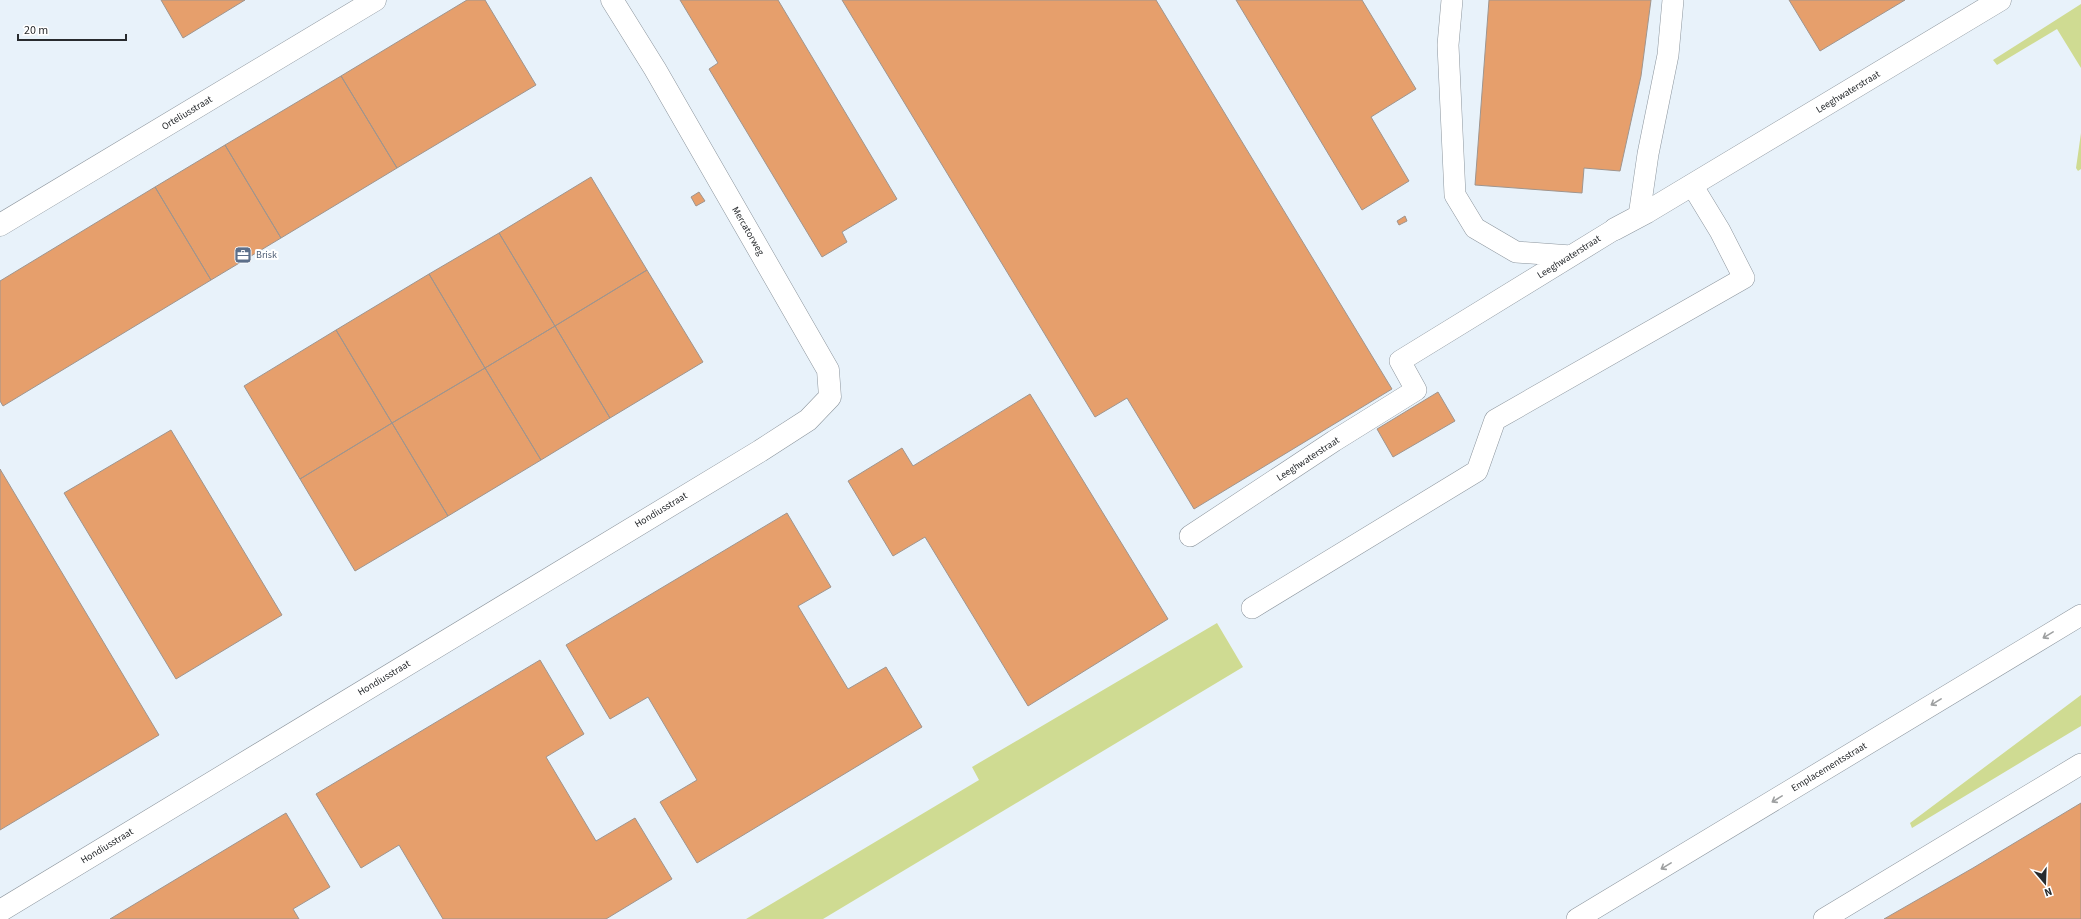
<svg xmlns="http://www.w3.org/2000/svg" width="2081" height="919" viewBox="0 0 2081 919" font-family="'Source Sans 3',sans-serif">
	<rect width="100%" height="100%" fill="#e8f2fa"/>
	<!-- green -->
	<path fill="#cfdb92" d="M2081 4V68L2057 29 1997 65 1993 60Z
		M2081 133V169L2078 171 2076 168Z
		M1217 623 1243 667 823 919H746L979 780 972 767Z
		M2081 695V726L1912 828 1910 823Z"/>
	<!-- building -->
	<path fill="#e69f6c" stroke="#9f958e" d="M161 0H245L183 38Z
		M467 0H485L536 85 397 168 341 76Z
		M680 0H778L897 199 842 232 847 242 822 257 709 69 718 63Z
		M842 0H1156L1392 389 1194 509 1127 398 1095 417Z
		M1236 0H1362L1416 89 1371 117 1409 181 1362 210Z
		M1489 0H1651L1641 76 1620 171 1584 168 1582 193 1475 185Z
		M1789 0H1905L1820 51Z
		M341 76 397 168 281 238 225 145Z
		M225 145 281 238 211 280 155 187Z
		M591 177 647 270 555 326 499 233Z
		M155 187 211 280 3 406 0 401V281Z
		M699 192 705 201 696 206 691 197Z
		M1405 216 1407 221 1399 225 1397 221Z
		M499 233 555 326 485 368 429 274Z
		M647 270 703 362 610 418 555 326Z
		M429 274 485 368 392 423 336 330Z
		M555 326 610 418 541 460 485 368Z
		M336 330 392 423 300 479 244 386Z
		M485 368 541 460 448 516 392 423Z
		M1438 392 1455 421 1393 457 1377 429Z
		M1030 394 1168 619 1028 706 925 537 893 556 848 481 902 448 913 466Z
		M392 423 448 516 355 571 300 479Z
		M171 430 282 615 176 679 64 493Z
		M0 469 159 735 0 830Z
		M787 513 831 587 798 606 848 689 886 667 922 727 697 863 660 802 697 780 648 697 610 719 566 645Z
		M540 660 584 734 546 757 596 841 635 818 672 879 606 919H443L399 845 361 868 316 794Z
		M2081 803V919H1884L1973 868Z
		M286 813 330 887 293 909 299 919H110Z"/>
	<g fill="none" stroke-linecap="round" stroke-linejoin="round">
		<!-- service casing -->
		<g stroke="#8c959d" stroke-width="22">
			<path id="service" d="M1452 0 1448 45 1455 195 1475 228 1516 252 1571 256
				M1639 216 1648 154 1668 55 1673 0
				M1190 536 1334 441 1416 390 1400 361 1615 229
				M1252 608 1477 471 1495 420 1744 278 1720 231 1692 185
				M1577 919 2081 615
				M1824 919 2081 764"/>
		</g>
		<!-- minor casing -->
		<g stroke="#8c959d" stroke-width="23">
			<path id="minor" d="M0 225 375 0
				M1615 229 1647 212 2000 0
				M0 911 760 451 808 420 830 397 828 370 655 69 612 0"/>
		</g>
		<!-- service -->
		<use href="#service" stroke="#fff" stroke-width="21"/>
		<!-- minor -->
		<use href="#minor" stroke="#fff" stroke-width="22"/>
	</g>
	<!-- one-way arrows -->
	<defs><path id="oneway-shaft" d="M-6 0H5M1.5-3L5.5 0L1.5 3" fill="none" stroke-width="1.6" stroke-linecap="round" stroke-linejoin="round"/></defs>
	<g stroke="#9ea0a1">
		<use href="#oneway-shaft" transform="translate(2048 635) rotate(149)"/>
		<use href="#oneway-shaft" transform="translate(1936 702) rotate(149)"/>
		<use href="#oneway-shaft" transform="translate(1777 799) rotate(149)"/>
		<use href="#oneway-shaft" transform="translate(1666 866) rotate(149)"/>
	</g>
	<!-- icons -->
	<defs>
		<g id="office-square" transform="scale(0.9)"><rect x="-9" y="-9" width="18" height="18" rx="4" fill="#5c6f8a" stroke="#fff"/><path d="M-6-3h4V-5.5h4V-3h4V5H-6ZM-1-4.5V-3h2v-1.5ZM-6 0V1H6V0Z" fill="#fff"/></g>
	</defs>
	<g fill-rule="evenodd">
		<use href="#office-square" x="243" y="255"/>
	</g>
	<g text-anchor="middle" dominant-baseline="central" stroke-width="4" stroke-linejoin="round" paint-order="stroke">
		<!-- street labels -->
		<g font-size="10" fill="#282b2e" stroke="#fff">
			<text transform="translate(1848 92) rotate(-31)">Leeghwaterstraat</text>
			<text transform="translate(187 113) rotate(-31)">Orteliusstraat</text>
			<text transform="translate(748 231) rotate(60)">Mercatorweg</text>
			<text transform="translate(1569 257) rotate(-32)">Leeghwaterstraat</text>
			<text transform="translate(1308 459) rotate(-33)">Leeghwaterstraat</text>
			<text transform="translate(661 510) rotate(-31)">Hondiusstraat</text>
			<text transform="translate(384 678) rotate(-31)">Hondiusstraat</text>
			<text transform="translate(1829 767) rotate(-31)">Emplacementsstraat</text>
			<text transform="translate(107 846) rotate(-31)">Hondiusstraat</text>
		</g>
		<!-- service labels -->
		<g font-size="10" fill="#4e5e75" stroke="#fff" text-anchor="start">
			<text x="256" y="255">Brisk</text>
		</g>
	</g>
	<!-- north arrow -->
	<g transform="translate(2045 883) rotate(161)" stroke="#ffffff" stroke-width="3" paint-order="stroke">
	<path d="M0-3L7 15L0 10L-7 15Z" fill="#282b2e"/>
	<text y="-6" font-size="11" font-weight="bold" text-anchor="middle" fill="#282b2e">N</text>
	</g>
	<!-- scale -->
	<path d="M18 34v6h108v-6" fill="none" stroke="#282b2e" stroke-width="2"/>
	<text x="24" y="34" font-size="12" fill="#282b2e" stroke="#ffffff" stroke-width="3" paint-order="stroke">20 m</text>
</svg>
